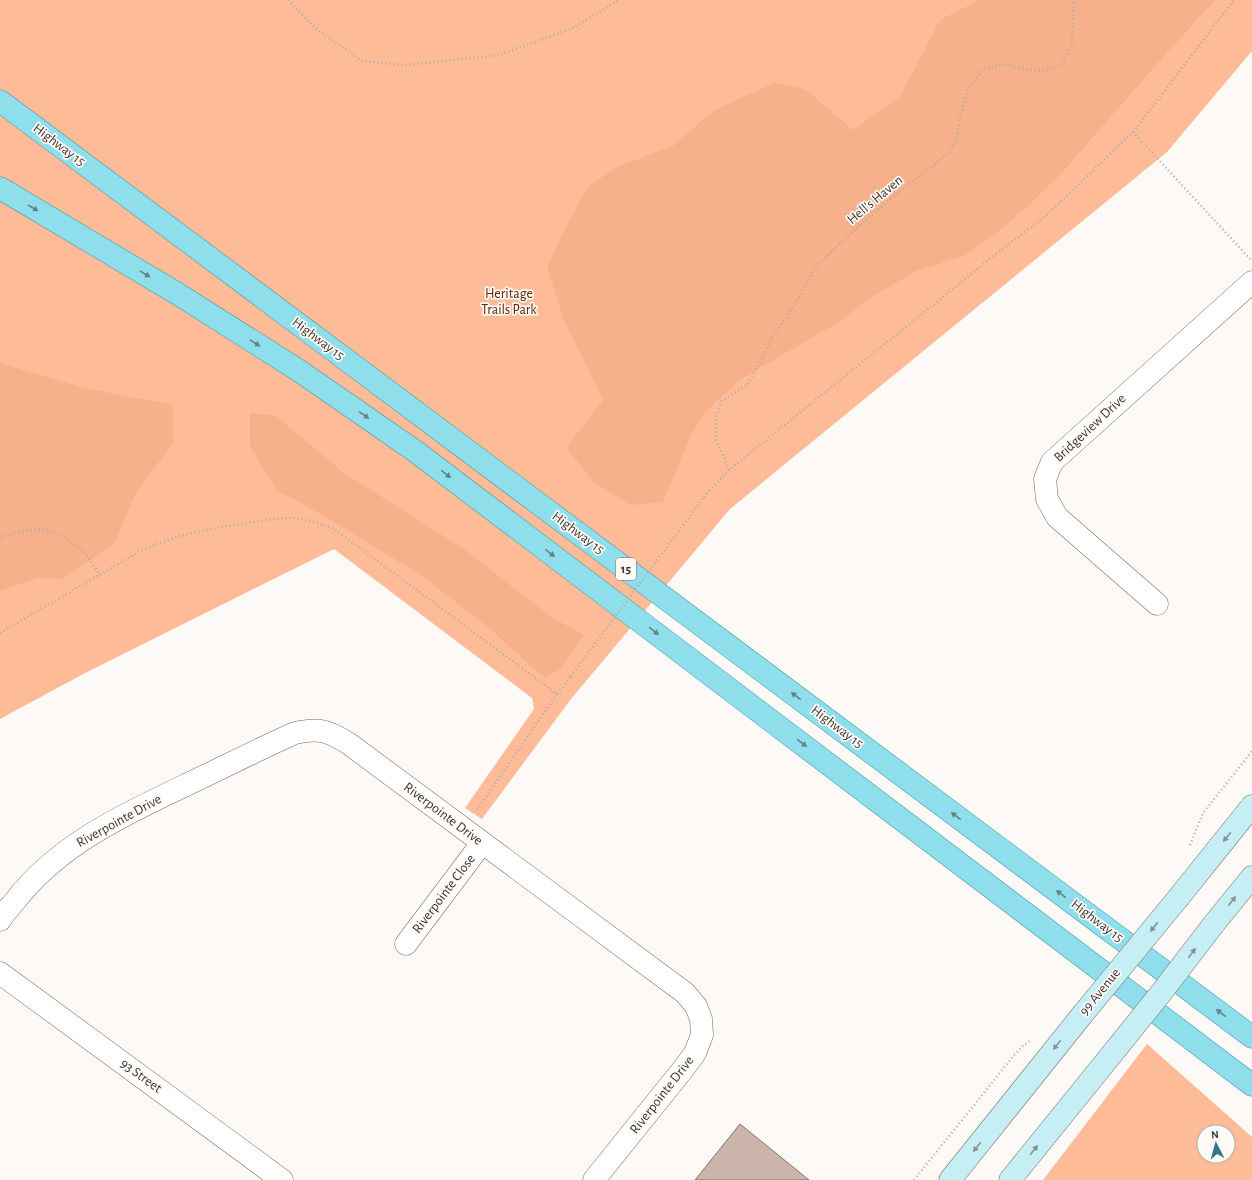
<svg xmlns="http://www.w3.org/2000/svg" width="1252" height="1180" viewBox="0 0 1252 1180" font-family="'Alegreya Sans',sans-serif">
	<rect width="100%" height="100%" fill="#fdf9f6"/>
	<!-- green -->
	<path fill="#fdbb98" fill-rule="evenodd" d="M0 0H1252V51L1167 152 730 509 571 699 482 819 465 808 534 709 532 698 334 549 85 673 0 719Z
		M1147 1044 1252 1137V1180H1043ZM1204 1132H1228V1156H1204Z"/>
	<!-- forest -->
	<path fill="#f6b08a" d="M980 0H1215L1163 57 1058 177 1009 223 966 255 916 271 870 298 837 323 741 379 705 412 690 437 663 502 631 505 595 483 566 448 603 400 564 320 547 267 566 227 589 186 617 167 673 146 713 111 774 83 805 89 853 130 900 97 940 20Z
		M0 363 84 388 173 405V444L136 492 114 544 62 579 38 578 0 591Z
		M250 413 276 416 344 473 464 549 551 617 584 635 559 670 546 677 529 665 492 630 422 576 323 515 278 491 250 447Z"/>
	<!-- building -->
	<path fill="#cbb5aa" stroke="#867368" d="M740 1124 809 1180H695Z"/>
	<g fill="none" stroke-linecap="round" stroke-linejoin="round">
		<!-- street casing -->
		<g stroke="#7f6b61" stroke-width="23">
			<path id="street" d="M1157 604 1057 517 1047 499 1045 479 1052 462 1252 282
				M0 920C4 913 10 907 15 901 59 844 125 814 188 784 224 767 259 749 295 733 319 728 327 730 348 743L685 993 696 1006 701 1019 702 1035 695 1053 684 1068 594 1180
				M406 944 482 843
				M0 973 282 1180"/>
		</g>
		<!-- secondary casing -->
		<g stroke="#7f6b61" stroke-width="23">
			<path id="secondary" d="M1179 897 1252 806
				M1213 925 1252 877
				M950 1180 1082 1015
				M1010 1180 1116 1049"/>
		</g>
		<!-- primary casing -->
		<g stroke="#4195a1" stroke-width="23">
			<path id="primary" d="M0 101 1252 1037
				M0 188 178 294 298 370 415 451 1252 1085"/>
		</g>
		<!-- path -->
		<path stroke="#b0aaa6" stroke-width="2.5" stroke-dasharray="1 3" stroke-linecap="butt" d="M288 0 315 28 362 61 405 65 499 55 573 28 619 0
			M1133 132 1251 260
			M729 470 716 439V417L722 401 747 385 762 359 772 337 784 321 798 299 814 269 841 242 895 195 950 152 957 136 960 117 969 86 984 69 1003 64 1022 69 1043 71 1063 64 1072 43 1074 0
			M704 497 729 470 991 258 1049 213 1133 132 1234 0
			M0 538 16 532 44 529 66 537 85 553 100 575
			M0 633 140 551C172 536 206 529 241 524 258 521 275 518 293 518 307 519 321 524 334 529L557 694 571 676
			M477 810 557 694
			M1190 845 1203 813 1252 751
			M914 1180 1015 1054 1023 1046 1031 1040"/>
		<!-- street -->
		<use href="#street" stroke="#fff" stroke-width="22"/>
		<!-- secondary -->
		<use href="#secondary" stroke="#c6eff5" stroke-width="22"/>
		<!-- primary -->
		<use href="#primary" stroke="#8edfeb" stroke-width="22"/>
		<!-- secondary-bridge casing -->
		<g stroke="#7f6b61" stroke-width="23" stroke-linecap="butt">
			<path id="secondary-bridge" d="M1082 1015 1179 897
				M1116 1049 1161 993 1213 925"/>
		</g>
		<!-- path-bridge -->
		<path stroke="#b0aaa6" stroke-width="2.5" stroke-dasharray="1 3" stroke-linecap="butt" d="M571 676 704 497"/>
		<!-- secondary-bridge -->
		<use href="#secondary-bridge" stroke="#c6eff5" stroke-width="22"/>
	</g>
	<!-- one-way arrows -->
	<defs><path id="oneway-solid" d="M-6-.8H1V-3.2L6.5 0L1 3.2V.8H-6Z"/></defs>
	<g fill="#628285">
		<use href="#oneway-solid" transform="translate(33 208) rotate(31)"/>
		<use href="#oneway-solid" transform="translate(145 274) rotate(31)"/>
		<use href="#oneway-solid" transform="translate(255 343) rotate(32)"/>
		<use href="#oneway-solid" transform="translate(364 415) rotate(34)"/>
		<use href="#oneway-solid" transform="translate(446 474) rotate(37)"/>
		<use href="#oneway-solid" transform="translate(550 553) rotate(37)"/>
		<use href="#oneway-solid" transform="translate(654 631) rotate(37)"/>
		<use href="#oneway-solid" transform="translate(796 696) rotate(-143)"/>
		<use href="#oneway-solid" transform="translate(802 743) rotate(37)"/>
		<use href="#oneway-solid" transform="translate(956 816) rotate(-143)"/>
		<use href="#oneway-solid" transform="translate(1061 894) rotate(-143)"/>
		<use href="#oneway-solid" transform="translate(1221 1013) rotate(-143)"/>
	</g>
	<g fill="#829293">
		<use href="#oneway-solid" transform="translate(1227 837) rotate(129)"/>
		<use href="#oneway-solid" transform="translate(1232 901) rotate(-51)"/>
		<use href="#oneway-solid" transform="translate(1154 927) rotate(129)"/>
		<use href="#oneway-solid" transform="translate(1192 953) rotate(-53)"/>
		<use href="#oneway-solid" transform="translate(1057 1045) rotate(128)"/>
		<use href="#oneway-solid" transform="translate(977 1147) rotate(128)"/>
		<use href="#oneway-solid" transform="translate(1034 1150) rotate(-51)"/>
	</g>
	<g text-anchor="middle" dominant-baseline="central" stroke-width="3.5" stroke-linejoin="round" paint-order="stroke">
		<!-- shield labels -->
		<rect fill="#fdf9f6" stroke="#77706c" stroke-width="1" x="616" y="558" width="20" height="22" rx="3"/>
		<g font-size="13" font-weight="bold" fill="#3e3531">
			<text x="626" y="569">15</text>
		</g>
		<!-- street labels -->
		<g font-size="14" fill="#3e3531" stroke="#fdf9f6">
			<text transform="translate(59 145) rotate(37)">Highway 15</text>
			<text transform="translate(875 200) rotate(-40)">Hell's Haven</text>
			<text transform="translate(318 339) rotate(37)">Highway 15</text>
			<text transform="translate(1090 428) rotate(-43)">Bridgeview Drive</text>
			<text transform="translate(578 533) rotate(37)">Highway 15</text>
			<text transform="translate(837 727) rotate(37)">Highway 15</text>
			<text transform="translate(443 814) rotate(37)">Riverpointe Drive</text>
			<text transform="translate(119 821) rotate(-29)">Riverpointe Drive</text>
			<text transform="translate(444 894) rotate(-53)">Riverpointe Close</text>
			<text transform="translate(1097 921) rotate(37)">Highway 15</text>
			<text transform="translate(1100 992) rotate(-51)">99 Avenue</text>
			<text transform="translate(141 1076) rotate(36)">93 Street</text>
			<text transform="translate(662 1095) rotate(-52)">Riverpointe Drive</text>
		</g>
		<!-- park labels -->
		<g font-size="14" fill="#5e2802" stroke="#fdf9f6">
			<text x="509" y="294">Heritage<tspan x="509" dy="16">Trails Park</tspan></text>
		</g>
	</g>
	<!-- north arrow -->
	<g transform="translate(1216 1144) rotate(354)"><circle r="19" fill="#fdf9f6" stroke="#b1aba7"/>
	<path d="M0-3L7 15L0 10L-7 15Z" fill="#317884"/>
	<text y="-6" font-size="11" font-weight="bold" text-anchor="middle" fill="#3e3531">N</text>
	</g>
</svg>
